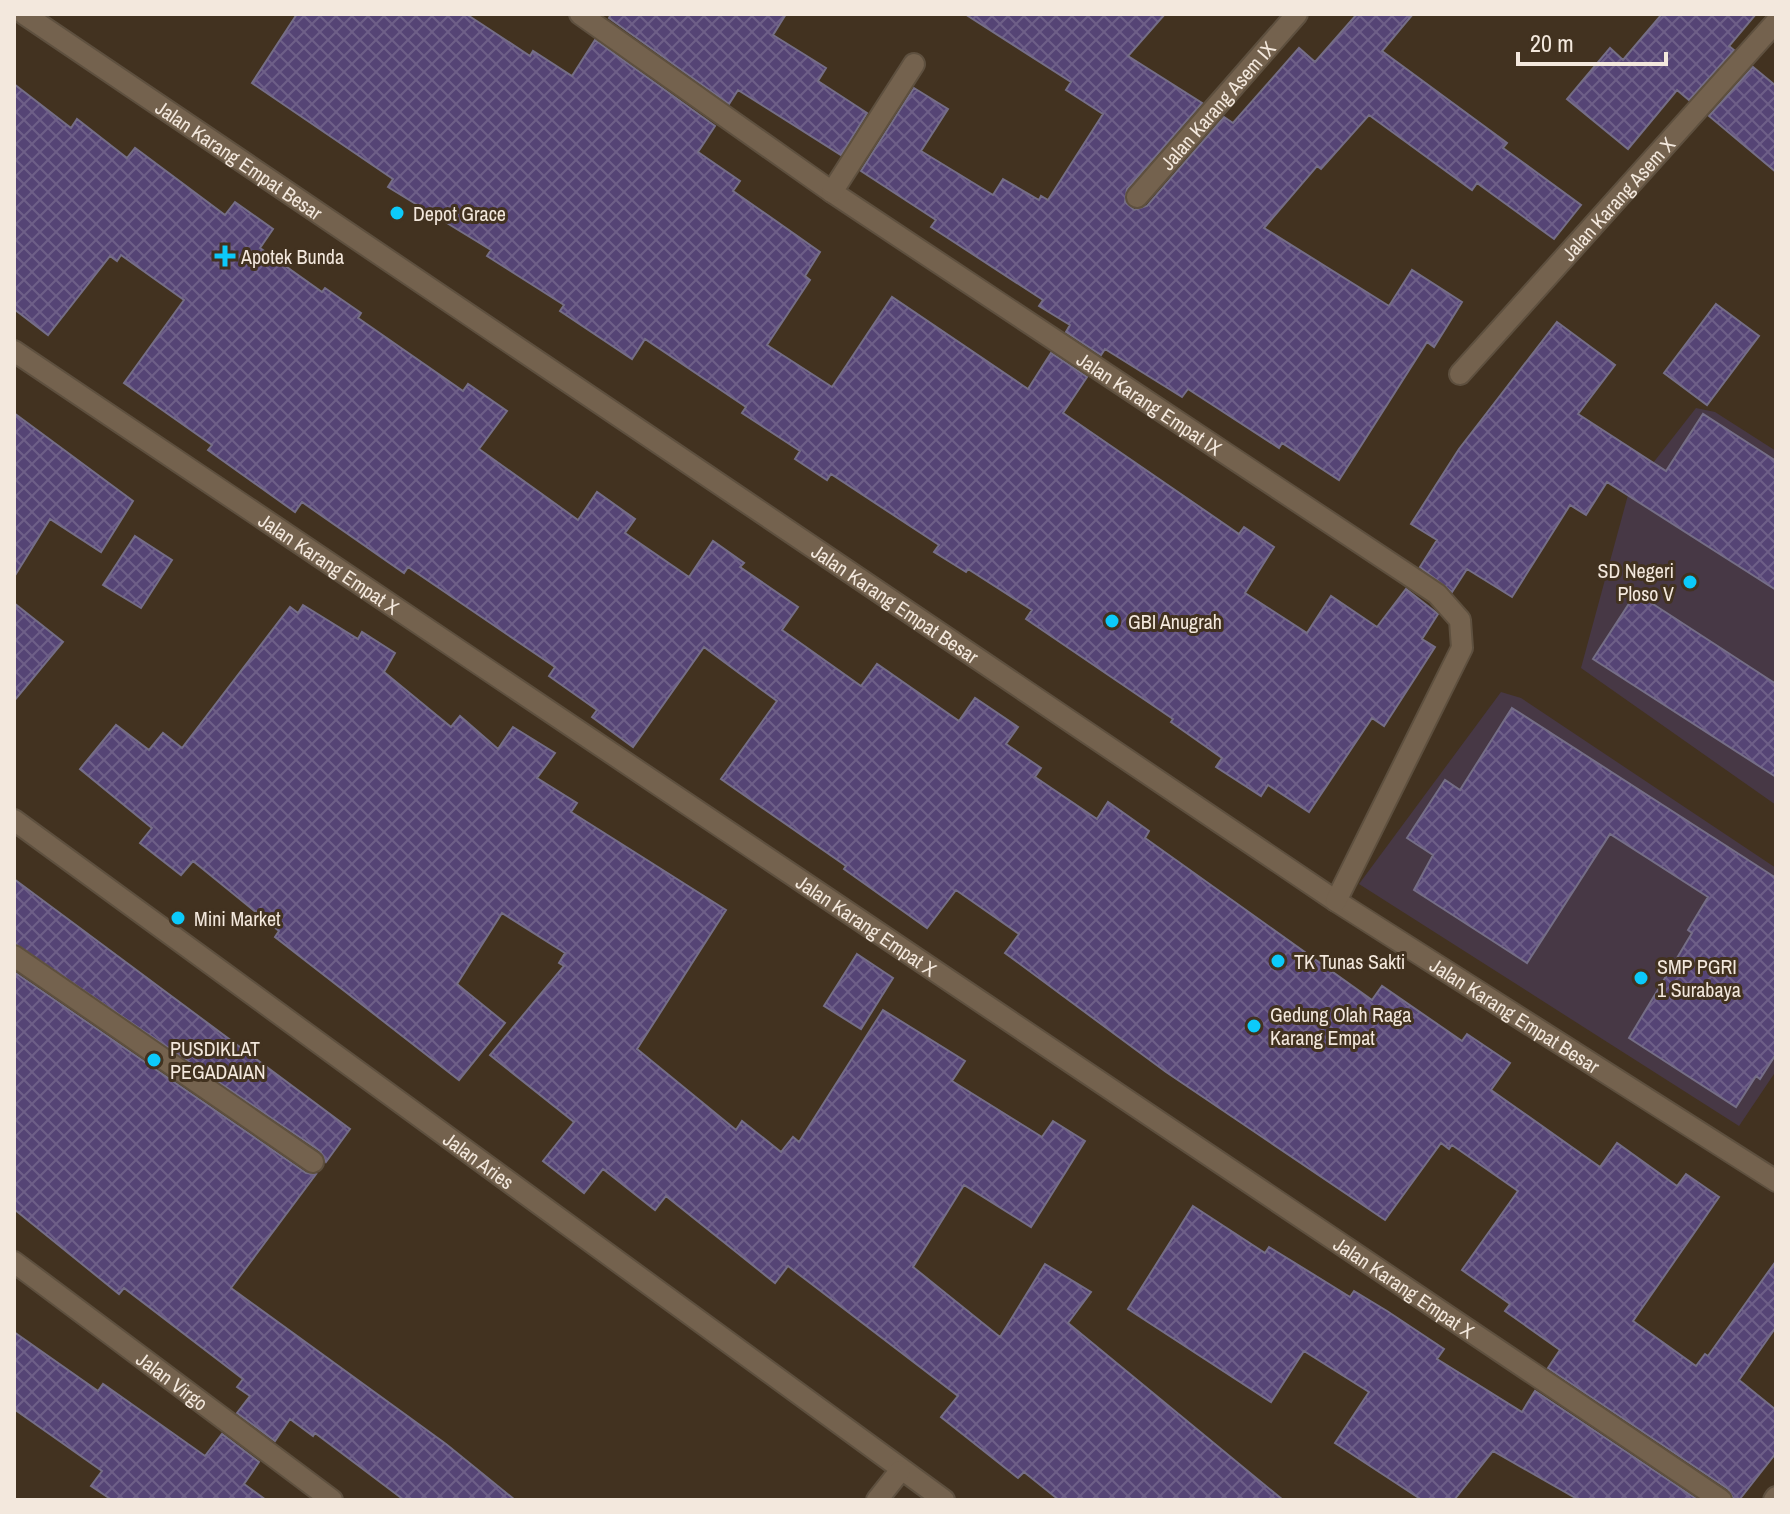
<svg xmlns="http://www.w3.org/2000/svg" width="1790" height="1514" viewBox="0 0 1790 1514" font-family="'Archivo Narrow',sans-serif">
	<defs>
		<pattern id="building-cross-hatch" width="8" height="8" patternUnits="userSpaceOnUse" patternTransform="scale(2)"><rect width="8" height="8" fill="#554475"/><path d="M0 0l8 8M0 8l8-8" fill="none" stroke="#6e5f88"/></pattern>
	</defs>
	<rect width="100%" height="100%" fill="#423220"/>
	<!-- education -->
	<path fill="#473845" d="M1696 408 1715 412 1776 451V805L1581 668 1628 495Z
		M1501 692 1521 698 1776 868V1071L1739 1126 1359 884Z"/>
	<!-- building -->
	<path fill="url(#building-cross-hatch)" stroke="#756e87" stroke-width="2" d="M297 14H466L530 56 533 51 572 76 595 40 715 126 698 152 740 181 733 191 820 252 805 276 810 280 767 345 832 387 892 297 1028 389 1051 353 1087 377 1063 413 1239 534 1244 527 1274 547 1245 593 1307 633 1331 596 1377 627 1406 589 1438 614 1422 639 1435 647 1384 726 1372 718 1309 812 1268 785 1261 796 1216 767 1222 758 1171 722 1173 719 1026 619 1032 610 968 569 966 572 934 552 939 545 831 474 827 480 795 459 800 451 742 413 746 407 645 339 632 359 560 311 564 305 487 256 491 250 388 187 393 179 252 83Z
		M611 14H786L773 35 826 68 818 81 867 113 841 155 738 90 729 104 609 18Z
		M965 14H1165L1128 56 1202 103 1127 189 1125 202 1134 210 1147 206 1224 117 1233 123 1299 48 1315 62 1357 14H1413L1382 51 1507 143 1503 148 1581 205 1554 239 1477 183 1472 190 1369 115 1321 169 1317 166 1264 228 1389 306 1412 270 1462 302 1434 347 1427 342 1339 480 1282 443 1279 448 1188 389 1182 397 1105 349 1101 355 1066 332 1070 325 1039 306 1043 300 931 227 936 220 861 171 914 88 948 109 921 151 993 195 1003 179 1039 200 1041 196 1048 200 1103 114 1066 90 1071 82Z
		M1662 14H1756L1729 46 1734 50 1689 100 1677 90 1628 149 1567 99 1610 48 1623 60Z
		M1753 67 1776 86V172L1709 116Z
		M14 84 71 128 77 119 127 158 135 148 225 215 235 202 273 229 260 248 322 292 325 288 361 313 358 318 463 391 468 384 507 411 479 449 578 520 597 492 635 519 625 533 689 577 713 541 744 563 740 567 798 607 782 630 861 686 877 664 959 721 975 698 1018 727 1006 744 1041 768 1035 777 1097 819 1108 802 1149 831 1145 838 1372 1000 1382 986 1462 1041 1467 1034 1510 1063 1491 1090 1600 1167 1617 1143 1677 1186 1686 1174 1719 1197 1633 1321 1696 1366 1705 1354 1708 1356 1776 1261V1327L1739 1380 1776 1410V1453L1739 1500H1734L1728 1489 1548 1368 1560 1350 1505 1311 1510 1304 1462 1270 1518 1191 1452 1145 1449 1149 1441 1143 1385 1220 1166 1072 1005 953 1019 934 956 890 927 928 844 869 846 866 721 779 777 701 704 647 633 747 592 717 597 710 549 676 555 667 408 567 404 573 302 502 295 512 208 450 212 445 124 383 184 300 121 255 117 261 110 256 48 335 14 309Z
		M1716 304 1759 336 1707 405 1664 373Z
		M1557 322 1615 365 1578 414 1666 471 1703 414 1776 461V590L1607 482 1586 515 1570 505 1512 597 1467 569 1452 592 1420 567 1437 540 1411 524 1459 449Z
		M14 413 133 501 101 552 50 519 14 577Z
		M135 536 172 560 141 608 103 585Z
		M1636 593 1776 684V777L1593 659Z
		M14 603 63 642 14 701Z
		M303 605 358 639 362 632 395 653 384 672 451 727 460 716 498 749 513 727 555 753 537 778 577 803 571 812 726 910 637 1049 736 1130 742 1121 781 1152 793 1137 799 1142 883 1010 965 1061 952 1081 1042 1137 1053 1121 1085 1141 1031 1227 964 1185 913 1267 1000 1337 1045 1264 1091 1292 1068 1323 1283 1500H1059L1024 1472 1018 1478 941 1417 958 1396 788 1266 775 1283 666 1196 655 1210 603 1169 584 1193 543 1161 574 1122 490 1055 564 966 559 963 565 953 502 913 457 984 505 1023 459 1080 275 937 279 931 193 861 181 875 140 843 152 828 80 769 116 725 149 750 163 733 182 748 290 607 298 613Z
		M1512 708 1776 878V1054L1760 1079 1756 1076 1736 1107 1629 1038 1692 933 1688 930 1708 897 1610 834 1527 963 1414 890 1433 855 1407 838 1445 780 1460 790Z
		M14 879 350 1129 326 1162 320 1151 14 943Z
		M857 954 893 978 861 1029 824 1006Z
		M14 972 306 1173 316 1174 231 1288 446 1444 515 1500H404L315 1433 313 1436 290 1419 275 1441 237 1413 250 1396 237 1387 243 1379 124 1288 119 1294 14 1209Z
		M1193 1206 1265 1253 1269 1247 1350 1297 1354 1291 1387 1311 1444 1349 1437 1359 1522 1412 1535 1391 1698 1500H1579L1493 1451 1454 1500H1422L1335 1443 1369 1392 1304 1351 1271 1402 1128 1309Z
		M14 1332 98 1391 103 1384 205 1456 222 1434 259 1462 244 1484 266 1500H112L91 1486 102 1471 14 1409Z"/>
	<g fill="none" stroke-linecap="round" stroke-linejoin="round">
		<!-- minor casing -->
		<g stroke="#5e503f" stroke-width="24">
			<g id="minor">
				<path id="s1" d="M24 14 1336 901 1776 1181"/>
				<path id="s2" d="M580 14 832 192 1437 594 1460 620 1462 648 1336 901"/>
				<path d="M832 192 914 64"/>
				<path id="s3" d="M1137 197 1297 14"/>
				<path id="s4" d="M14 351 1721 1500"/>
				<path id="s5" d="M1460 374 1776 22"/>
				<path id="s6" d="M14 820 944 1500"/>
				<path d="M14 956 313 1162"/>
				<path id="s7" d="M14 1262 332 1500"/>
				<path d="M877 1500 900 1471"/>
				<path d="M1774 1500 1776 1497"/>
			</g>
		</g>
		<!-- minor -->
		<use href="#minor" stroke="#74624e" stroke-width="20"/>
	</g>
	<!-- markers -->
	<g fill="#0ccafa" stroke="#423220" stroke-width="3">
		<circle cx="397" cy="213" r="8"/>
		<path d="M221 244h8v8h8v8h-8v8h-8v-8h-8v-8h8z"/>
		<circle cx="1690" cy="582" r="8"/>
		<circle cx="1112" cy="621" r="8"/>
		<circle cx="178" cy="918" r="8"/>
		<circle cx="1278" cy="961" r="8"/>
		<circle cx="1641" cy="978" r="8"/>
		<circle cx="1254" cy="1026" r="8"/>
		<circle cx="154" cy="1060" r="8"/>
	</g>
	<g text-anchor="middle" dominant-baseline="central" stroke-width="6" stroke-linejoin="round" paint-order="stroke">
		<!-- street labels -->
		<g font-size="20" fill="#f3e8dd" stroke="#423220">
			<text stroke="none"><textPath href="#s3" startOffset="122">Jalan Karang Asem IX</textPath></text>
			<text stroke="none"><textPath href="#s1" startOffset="260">Jalan Karang Empat Besar</textPath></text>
			<text stroke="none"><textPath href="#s5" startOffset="236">Jalan Karang Asem X</textPath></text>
			<text stroke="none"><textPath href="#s2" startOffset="690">Jalan Karang Empat IX</textPath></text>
			<text stroke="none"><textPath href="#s4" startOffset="380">Jalan Karang Empat X</textPath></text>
			<text stroke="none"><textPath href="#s1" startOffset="1052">Jalan Karang Empat Besar</textPath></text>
			<text stroke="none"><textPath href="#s4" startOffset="1028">Jalan Karang Empat X</textPath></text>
			<text stroke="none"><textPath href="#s1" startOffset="1796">Jalan Karang Empat Besar</textPath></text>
			<text stroke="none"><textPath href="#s6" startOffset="576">Jalan Aries</textPath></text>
			<text stroke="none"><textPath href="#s4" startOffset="1676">Jalan Karang Empat X</textPath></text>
			<text stroke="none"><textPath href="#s7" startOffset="198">Jalan Virgo</textPath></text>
		</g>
		<!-- poi labels -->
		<g font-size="20" fill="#f3e8dd" stroke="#423220" text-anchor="start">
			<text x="413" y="213">Depot Grace</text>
			<text x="241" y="256">Apotek Bunda</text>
			<text x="1674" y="570" text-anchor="end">SD Negeri<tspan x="1674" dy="23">Ploso V</tspan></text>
			<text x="1128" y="621">GBI Anugrah</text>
			<text x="194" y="918">Mini Market</text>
			<text x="1294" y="961">TK Tunas Sakti</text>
			<text x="1657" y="966">SMP PGRI<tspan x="1657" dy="23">1 Surabaya</tspan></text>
			<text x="1270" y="1014">Gedung Olah Raga<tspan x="1270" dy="23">Karang Empat</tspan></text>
			<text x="170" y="1048">PUSDIKLAT<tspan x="170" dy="23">PEGADAIAN</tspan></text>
		</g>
	</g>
	<!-- border -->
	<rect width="1790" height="1514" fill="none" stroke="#f3e8dd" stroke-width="32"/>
	<!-- scale -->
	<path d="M1518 52v12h148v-12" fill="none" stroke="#f3e8dd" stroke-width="4"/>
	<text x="1530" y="52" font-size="24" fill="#f3e8dd" stroke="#423220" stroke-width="6" paint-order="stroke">20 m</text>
</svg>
